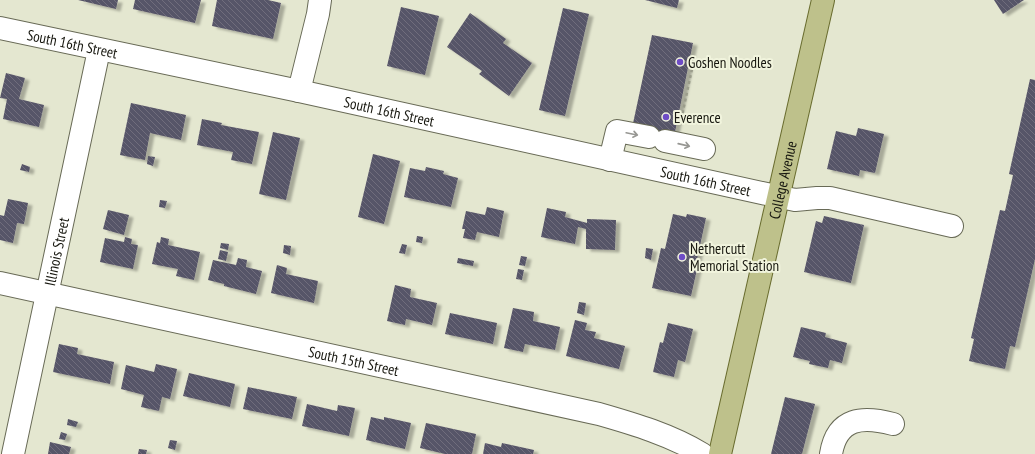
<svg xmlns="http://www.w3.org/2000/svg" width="1035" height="454" viewBox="0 0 1035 454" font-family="'PT Sans Narrow',sans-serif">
	<defs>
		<pattern id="building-back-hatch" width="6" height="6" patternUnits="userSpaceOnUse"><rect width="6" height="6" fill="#575467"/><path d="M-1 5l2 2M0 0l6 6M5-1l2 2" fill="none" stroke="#706d7b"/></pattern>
		<filter id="shadow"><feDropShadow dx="4.5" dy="2.5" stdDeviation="1" flood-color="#0004"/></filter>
	</defs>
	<rect width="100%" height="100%" fill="#e4e7d0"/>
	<!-- building -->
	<path fill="url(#building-back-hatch)" filter="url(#shadow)" d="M78 0H118L116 9Z
		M135 0H201L195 23 133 9Z
		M217 0H268L281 3 273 39 212 26Z
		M645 0H679L677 8Z
		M994 0H1024L1003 14Z
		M401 7 439 16 425 75 387 66Z
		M563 8 589 14 565 116 539 110Z
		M470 13 506 39 503 43 532 63 509 96 479 74 482 71 447 47Z
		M652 35 693 43 674 137 632 128Z
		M6 73 25 78 19 99 44 105 39 127 3 119 7 99 0 98Z
		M1030 79 1035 80V259L1015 347 1010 346 1005 369 969 361 974 339 971 338 1000 210 1005 211 1013 175 1009 174Z
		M131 103 186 115 181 140 150 133 145 160 120 155Z
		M202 119 222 123 221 125 259 132 252 164 231 160 233 152 197 145Z
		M858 128 884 134 875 173 860 170 859 176 827 169 836 131 856 136Z
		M273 132 300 138 286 200 259 194Z
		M373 154 400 161 384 224 358 217Z
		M148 156 155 157 153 166 147 164Z
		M22 164 30 167 29 172 20 170Z
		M426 167 444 171 443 174 458 178 451 207 404 197 410 168 425 171Z
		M8 199 28 203 24 224 17 223 13 243 0 240V215L4 216Z
		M160 200 167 201 165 208 159 207Z
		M487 207 504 211 499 237 477 232 475 240 463 238 465 229H462L466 211 485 215Z
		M547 208 566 212 565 217 587 223V219L616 220 615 250 586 249V229L578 227 575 244 541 237Z
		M108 210 129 215 124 235 103 229Z
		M673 214 686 217 687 214 706 218 696 264 698 265 691 296 652 288 661 248 665 249Z
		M824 216 864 225 851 283 804 272 816 221 822 223Z
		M417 236 423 237 422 243 416 242Z
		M125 237 132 239 131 244 138 245 133 269 100 262 105 238 124 242Z
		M161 237 169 239 168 245 200 252 194 280 176 276 178 269 152 264 157 242 160 243Z
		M221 243 229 244 228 250 220 248Z
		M402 244 407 245 405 254 399 253Z
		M284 245 291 246 290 255 283 253Z
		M646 248 653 249 651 260 645 258Z
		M220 250 228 252 226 261 218 259Z
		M521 256 527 257 525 266 519 265Z
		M238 258 247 260 246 267 262 271 256 294 224 286V284L208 280 213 260 236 265Z
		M458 258 474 261 473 266 457 263Z
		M277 265 287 268 286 274 318 281 314 303 271 293Z
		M518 269 524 270 522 280 516 279Z
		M395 285 411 289 410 297 437 303 432 325 406 319 405 325 387 321Z
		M579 302 586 303 584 315 577 313Z
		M513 308 534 312 533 321 560 327 555 350 525 344 523 352 504 348Z
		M450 313 497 323 493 344 445 334Z
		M575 320 587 323 585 330 596 332 594 338 625 346 619 369 566 356Z
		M668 323 693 329 685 362 678 360 674 377 653 372 660 342 663 343Z
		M801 327 826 333 825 337 847 343 842 363 830 360 828 368 809 364 810 361 793 357Z
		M59 344 78 348 77 354 114 362 110 384 53 372Z
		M156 364 177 369 170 399 162 397 159 411 141 407 144 395 121 389 126 365 154 372Z
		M189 373 235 384 230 407 183 396Z
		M248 387 297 397 292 419 243 409Z
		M785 397 815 404 802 454H771Z
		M307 404 337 411 338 405 355 408 349 436 302 426Z
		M371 417 384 420V417L411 423 405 449 366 440Z
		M68 419 78 422 76 427 67 425Z
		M426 423 476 434 472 454H445L420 448Z
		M61 432 67 434 65 440 59 439Z
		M170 440 177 441 175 450 168 448Z
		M50 442 71 447 69 454H48Z
		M485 443 501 447 502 443 534 450 533 454H483Z
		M139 449 147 450 146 454H138Z"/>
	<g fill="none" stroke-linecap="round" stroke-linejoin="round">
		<!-- minor casing -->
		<g stroke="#686a56" stroke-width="24">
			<g id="minor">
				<path id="s1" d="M0 28 299 91 762 193 795 200 817 198H830L952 226"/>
				<path d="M299 91 318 14 320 0"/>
				<path d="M665 141 704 149"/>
				<path d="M610 160 617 131 649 137"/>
				<path id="s2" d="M0 283 599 414C634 424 671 435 702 454"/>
				<path id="s3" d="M13 454 99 50"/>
				<path d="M831 454C837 417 863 416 893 424"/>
			</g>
		</g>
		<!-- major casing -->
		<g stroke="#686b2d" stroke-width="24">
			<g id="major">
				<path id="s4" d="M720 454 823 0"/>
			</g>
		</g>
		<!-- path -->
		<path stroke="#9b9d8b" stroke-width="2.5" stroke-dasharray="3 3" stroke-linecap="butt" d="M680 125 695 55"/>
		<!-- minor -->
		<use href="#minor" stroke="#fff" stroke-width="22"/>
		<!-- major -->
		<use href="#major" stroke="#bec18b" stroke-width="22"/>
	</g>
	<!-- one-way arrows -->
	<defs><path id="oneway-shaft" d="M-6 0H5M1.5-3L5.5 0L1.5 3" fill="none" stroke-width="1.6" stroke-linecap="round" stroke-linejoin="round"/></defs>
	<g stroke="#979793">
		<use href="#oneway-shaft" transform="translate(632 134) rotate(12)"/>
		<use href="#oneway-shaft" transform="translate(684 145) rotate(13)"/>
	</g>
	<!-- markers -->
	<g fill="#6e4cc6" stroke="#f1f4dd" stroke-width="1.5">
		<circle cx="680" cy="62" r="4"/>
		<circle cx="666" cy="117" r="4"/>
		<circle cx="682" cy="257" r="4"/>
	</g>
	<g text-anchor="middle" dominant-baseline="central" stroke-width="4" stroke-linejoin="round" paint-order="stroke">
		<!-- street labels -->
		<g font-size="15" fill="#17170f" stroke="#f1f4dd">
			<text stroke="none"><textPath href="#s1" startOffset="74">South 16th Street</textPath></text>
			<text stroke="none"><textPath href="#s1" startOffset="398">South 16th Street</textPath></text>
			<text stroke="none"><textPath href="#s4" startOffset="281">College Avenue</textPath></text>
			<text stroke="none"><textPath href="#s1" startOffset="722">South 16th Street</textPath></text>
			<text stroke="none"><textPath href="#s3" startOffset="207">Illinois Street</textPath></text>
			<text stroke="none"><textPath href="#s2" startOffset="362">South 15th Street</textPath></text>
		</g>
		<!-- poi labels -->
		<g font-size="15" fill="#17170f" stroke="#f1f4dd" text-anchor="start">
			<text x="688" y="62">Goshen Noodles</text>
			<text x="674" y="117">Everence</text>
			<text x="690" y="248">Nethercutt<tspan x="690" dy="17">Memorial Station</tspan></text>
		</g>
	</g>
</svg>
